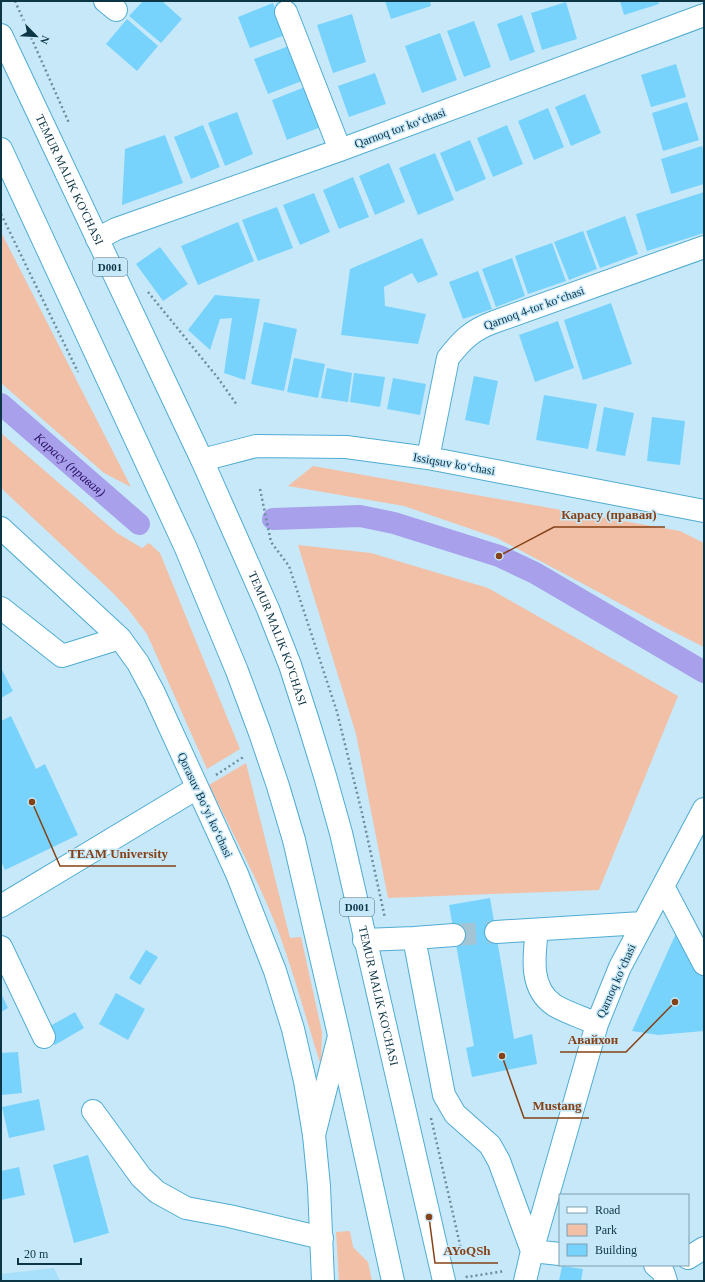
<svg xmlns="http://www.w3.org/2000/svg" width="705" height="1282" viewBox="0 0 705 1282" font-family="'Times New Roman',serif">
	<rect width="100%" height="100%" fill="#c7e8f9"/>
	<!-- built -->
	<path fill="#a8e0fb" d="M54 1268 60 1281H1V1274Z"/>
	<!-- green -->
	<path fill="#f1c0a6" d="M1 232 131 487 104 473 1 383Z
		M1 433 117 533 142 548 149 543 160 553 240 749 207 769 147 634 128 609 111 591 1 488Z
		M313 466 680 531 704 543V647L664 627 497 538 404 506 288 486Z
		M298 545 371 553 488 588 678 696 599 890 388 898 356 734Z
		M246 763 290 938 301 937 322 1032 321 1066C307 1022 295 977 279 933 259 882 233 834 209 785Z
		M350 1231 353 1247 368 1262 372 1281H339L336 1232Z"/>
	<g fill="none" stroke-linecap="round" stroke-linejoin="round">
		<!-- canal -->
		<g stroke="#a8a0eb" stroke-width="22">
			<path id="s1" d="M1 404 139 524"/>
			<path d="M273 519 360 516 394 523 499 556 535 573 704 672"/>
		</g>
	</g>
	<!-- building -->
	<path fill="#78d3fc" d="M143 1H162L182 19 161 43 129 16Z
		M385 1H430L431 6 391 19Z
		M620 1H658L659 4 624 15Z
		M566 2 577 39 542 50 531 13Z
		M273 3 285 35 250 48 238 17Z
		M352 14 366 62 333 73 317 25Z
		M522 15 535 52 510 61 497 24Z
		M127 19 158 46 137 71 106 44Z
		M474 21 491 67 464 77 447 31Z
		M440 33 457 80 422 93 405 46Z
		M289 46 302 81 268 94 254 59Z
		M676 64 686 97 651 107 641 75Z
		M375 73 386 104 349 117 338 86Z
		M305 87 321 127 287 140 272 100Z
		M585 94 601 133 571 146 555 107Z
		M687 102 699 140 663 151 652 113Z
		M548 108 564 147 534 160 518 121Z
		M237 112 253 154 225 166 208 123Z
		M203 125 220 167 191 179 174 137Z
		M507 125 523 164 493 177 477 138Z
		M165 135 183 183 122 205 125 149Z
		M470 140 486 179 456 192 440 153Z
		M702 146 704 153V184L671 194 661 159Z
		M435 153 454 200 418 215 399 168Z
		M389 163 405 202 375 215 359 176Z
		M353 177 369 217 339 229 323 190Z
		M704 192V233L647 251 636 214Z
		M314 193 330 232 300 245 283 205Z
		M277 207 293 248 258 261 242 220Z
		M625 216 638 254 600 268 586 231Z
		M238 222 254 261 198 285 181 246Z
		M583 231 597 269 569 280 554 242Z
		M422 238 438 275 418 283 412 273 384 287 385 306 426 314 418 344 341 335 350 269Z
		M552 243 566 281 528 294 515 256Z
		M160 247 188 284 163 301 136 264Z
		M512 258 525 296 496 307 482 269Z
		M478 271 492 309 463 319 449 282Z
		M215 295 260 299 245 380 224 373 232 318 220 319 210 350 188 330Z
		M611 303 632 364 583 380 564 320Z
		M558 321 574 368 535 382 519 335Z
		M264 322 297 329 284 391 251 384Z
		M294 358 325 364 318 398 287 392Z
		M327 368 352 373 348 402 321 398Z
		M354 373 385 377 380 407 350 402Z
		M474 376 498 381 489 425 465 420Z
		M393 378 426 384 420 415 387 409Z
		M544 395 597 404 588 449 536 440Z
		M604 407 634 413 625 456 596 451Z
		M652 417 685 421 680 465 647 461Z
		M1 668 13 691 1 698Z
		M11 716 36 769 45 764 78 835 5 870 1 861V721Z
		M490 898 514 1039 532 1034 537 1064 472 1077 466 1048 474 1046 449 905Z
		M678 929 704 972V1031L658 1035 632 1031Z
		M146 950 158 957 140 985 129 978Z
		M1 993 8 1008 1 1012Z
		M116 993 145 1009 128 1040 99 1024Z
		M75 1012 84 1028 55 1045 45 1029Z
		M18 1052 22 1093 1 1095V1053Z
		M39 1099 45 1130 9 1138 2 1107Z
		M88 1155 109 1233 74 1243 53 1165Z
		M19 1167 25 1195 1 1200V1171Z
		M562 1266 583 1269 581 1281H559Z"/>
	<g fill="none" stroke-linecap="round" stroke-linejoin="round">
		<!-- minor-tunnel -->
		<path stroke="#a2c4d5" stroke-width="22" stroke-dasharray="22 11" stroke-linecap="butt" d="M454 935 496 932"/>
		<!-- minor casing -->
		<g stroke="#4facd3" stroke-width="24">
			<path id="minor" d="M105 1 116 10
				M286 12 340 150
				M97 239 116 229 340 150 704 15
				M428 458 448 358C462 340 472 330 494 322L704 247
				M202 460 256 446 346 447 428 458 704 511
				M1 528 120 638 138 663 154 693 237 874 275 971 293 1029 305 1081 314 1135 319 1186 323 1281
				M1 608 62 656 120 638
				M663 886 704 964
				M1 906 197 788
				M537 930C534 956 529 988 554 1005 565 1012 584 1018 597 1024
				M496 932 642 923
				M414 938 444 1095 455 1114 490 1145 499 1161 532 1251 560 1254
				M364 940 414 938 454 935
				M1 947 44 1037
				M93 1111 141 1177 157 1192 186 1208 229 1216 322 1238
				M688 1258 704 1248
				M655 1265 663 1272 666 1281
				M525 1281 532 1251 597 1024 620 967 704 809"/>
		</g>
		<!-- highway casing -->
		<g stroke="#4facd3" stroke-width="24">
			<g id="highway">
				<path id="s2" d="M1 35 202 460 268 609 290 665 308 721 325 776 341 833 444 1281"/>
				<path d="M1 149 185 546 237 671 260 733 278 786 294 840 339 1035 393 1281"/>
				<path d="M314 1135 338 1040"/>
			</g>
		</g>
		<!-- path -->
		<path stroke="#698e9f" stroke-width="2.5" stroke-dasharray="2 3" stroke-linecap="butt" d="M15 1 69 123
			M1 214 78 372
			M148 292 218 378 237 405
			M260 489 271 542 289 566 337 712 362 813 385 918
			M216 775 245 756
			M431 1118 461 1249
			M466 1276 467 1277 505 1271"/>
		<!-- minor -->
		<use href="#minor" stroke="#fff" stroke-width="22"/>
		<!-- highway -->
		<use href="#highway" stroke="#fff" stroke-width="22"/>
	</g>
	<g text-anchor="middle" dominant-baseline="central" stroke-width="3" stroke-linejoin="round" paint-order="stroke">
		<!-- shield labels -->
		<g fill="#c7e8f9" stroke="#446b7b" stroke-width="1">
			<rect x="93" y="258" width="34" height="18" rx="3"/>
			<rect x="340" y="898" width="34" height="18" rx="3"/>
		</g>
		<g font-size="11" font-weight="bold" fill="#0c3545">
			<text x="110" y="267">D001</text>
			<text x="357" y="907">D001</text>
		</g>
		<!-- street labels -->
		<g font-size="12" fill="#0c3545" stroke="#c7e8f9">
			<text transform="translate(400 128) rotate(-20)">Qarnoq tor koʻchasi</text>
			<text stroke="none"><textPath href="#s2" startOffset="160">TEMUR MALIK KO'CHASI</textPath></text>
			<text transform="translate(534 308) rotate(-20)">Qarnoq 4-tor koʻchasi</text>
			<text transform="translate(454 464) rotate(10)">Issiqsuv koʻchasi</text>
			<text stroke="none"><textPath href="#s2" startOffset="664">TEMUR MALIK KO'CHASI</textPath></text>
			<text transform="translate(205 805) rotate(65)">Qorasuv Bo‘yi koʻchasi</text>
			<text transform="translate(616 981) rotate(-66)">Qarnoq koʻchasi</text>
			<text stroke="none"><textPath href="#s2" startOffset="1036">TEMUR MALIK KO'CHASI</textPath></text>
		</g>
		<!-- water labels -->
		<g font-size="13" font-style="italic" fill="#2e156b" stroke="#c7e8f9">
			<text stroke="none"><textPath href="#s1" startOffset="92">Карасу (правая)</textPath></text>
		</g>
	</g>
	<!-- callouts -->
	<path fill="none" stroke="#854117" stroke-width="1.5" d="M499 556L554 527H665M32 802L60 866H176M675 1002L626 1052H560M502 1056L524 1118H589M429 1217L435 1263H498"/>
	<g fill="#854117" stroke="#c7e8f9" stroke-width="1.5">
		<circle cx="499" cy="556" r="4"/>
		<circle cx="32" cy="802" r="4"/>
		<circle cx="675" cy="1002" r="4"/>
		<circle cx="502" cy="1056" r="4"/>
		<circle cx="429" cy="1217" r="4"/>
	</g>
	<g font-size="13" text-anchor="middle" font-weight="bold" fill="#854117" stroke="#c7e8f9" stroke-width="3" stroke-linejoin="round" paint-order="stroke">
		<text x="609" y="519">Карасу (правая)</text>
		<text x="118" y="858">TEAM University</text>
		<text x="593" y="1044">Авайхон</text>
		<text x="557" y="1110">Mustang</text>
		<text x="467" y="1255">AYoQSh</text>
	</g>
	<!-- border -->
	<rect width="705" height="1282" fill="none" stroke="#0c3545" stroke-width="4"/>
	<!-- legend -->
	<rect x="559" y="1194" width="130" height="72" fill="#c7e8f9" stroke="#7ca0b1"/>
	<rect x="567" y="1207" width="20" height="6" fill="#ffffff" stroke="#7ca0b1"/>
	<text x="595" y="1214" font-size="12" fill="#0c3545">Road</text>
	<rect x="567" y="1224" width="20" height="12" fill="#f1c0a6" stroke="#7ca0b1"/>
	<text x="595" y="1234" font-size="12" fill="#0c3545">Park</text>
	<rect x="567" y="1244" width="20" height="12" fill="#78d3fc" stroke="#7ca0b1"/>
	<text x="595" y="1254" font-size="12" fill="#0c3545">Building</text>
	<!-- north arrow -->
	<g transform="translate(36 36) rotate(114)" stroke="#c7e8f9" stroke-width="3" paint-order="stroke">
	<path d="M0-3L7 15L0 10L-7 15Z" fill="#0c3545"/>
	<text y="-6" font-size="11" font-weight="bold" text-anchor="middle" fill="#0c3545">N</text>
	</g>
	<!-- scale -->
	<path d="M18 1258v6h63v-6" fill="none" stroke="#0c3545" stroke-width="2"/>
	<text x="24" y="1258" font-size="12" fill="#0c3545" stroke="#c7e8f9" stroke-width="3" paint-order="stroke">20 m</text>
</svg>
